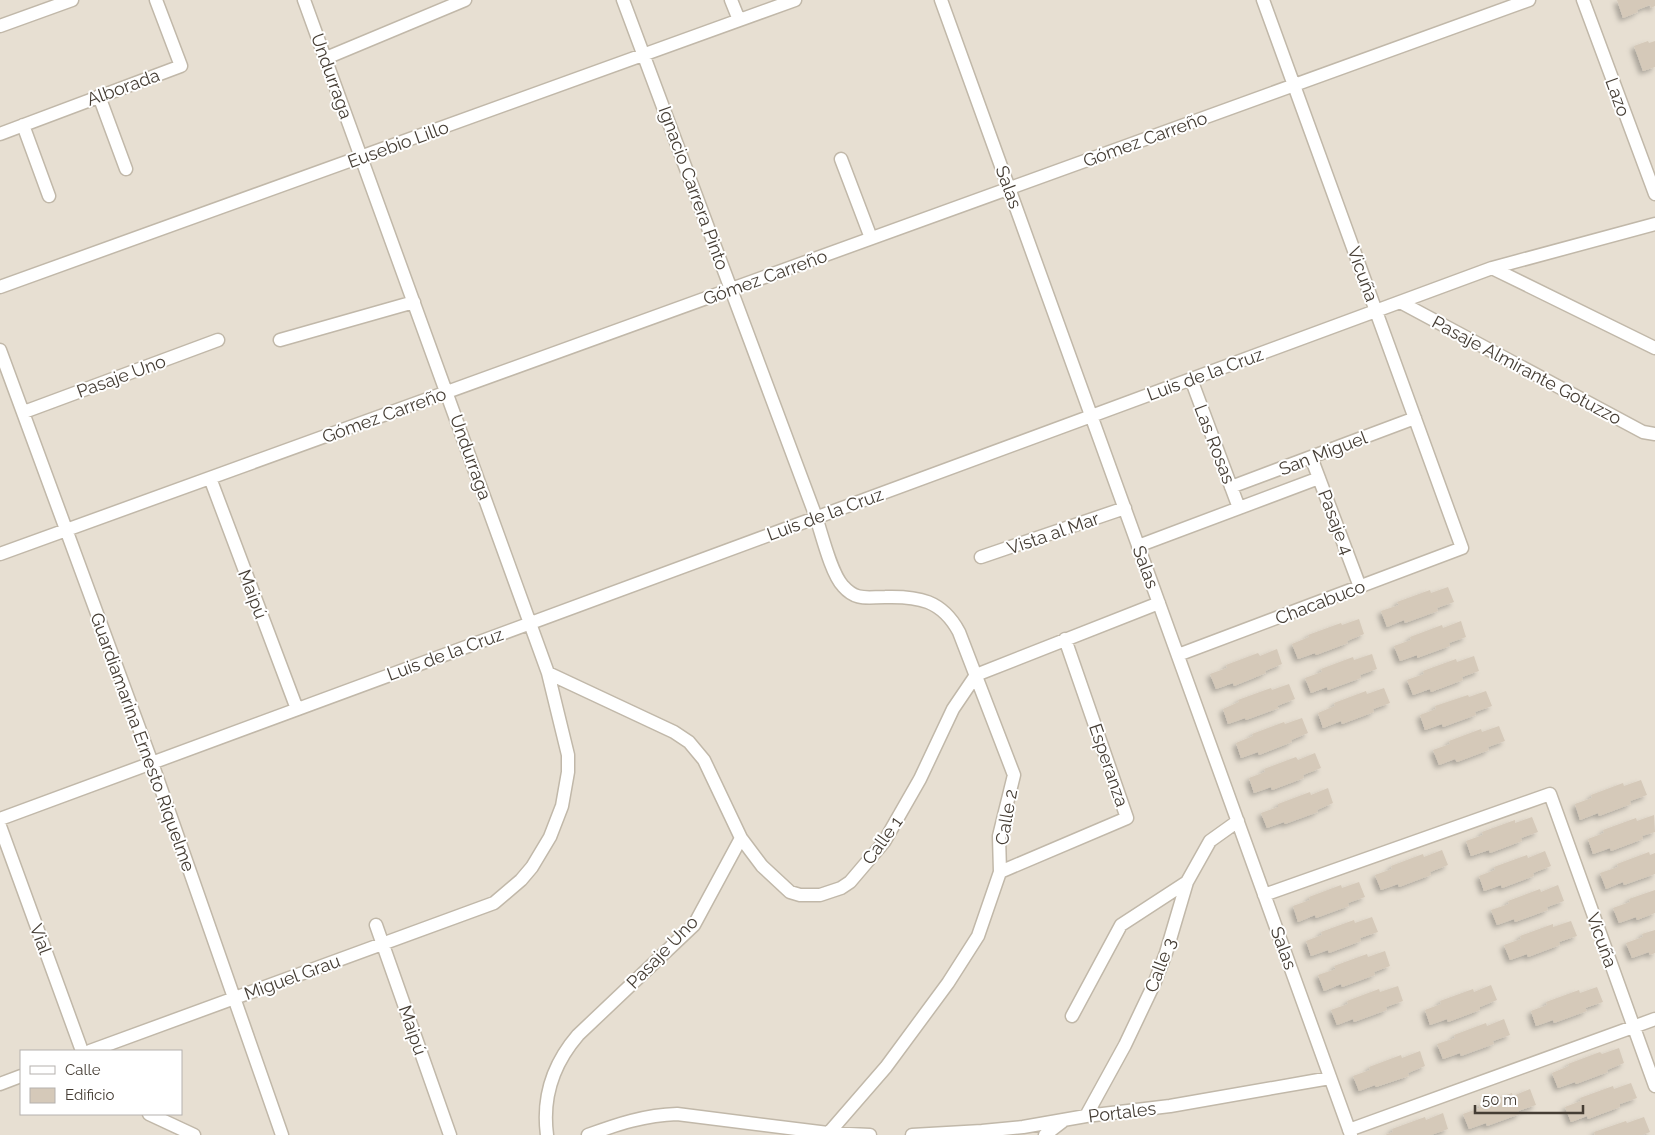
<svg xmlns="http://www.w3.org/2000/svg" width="1655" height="1135" viewBox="0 0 1655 1135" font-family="Raleway,sans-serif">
	<defs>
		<filter id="shadow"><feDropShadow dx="-3.5" dy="3.5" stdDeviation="2.5" flood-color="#0004"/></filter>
	</defs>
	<rect width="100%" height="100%" fill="#f3eee4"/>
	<!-- residential -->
	<path fill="#e7dfd2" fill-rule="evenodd" d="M0 0H1655V1135H0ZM21 1051H181V1114H21Z"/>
	<!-- building -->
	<path fill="#d5c9b9" filter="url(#shadow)" d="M1617 0H1655V6L1651 8 1650 5 1637 10 1638 12 1623 18Z
		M1648 41 1649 43 1655 41V67L1643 71 1634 46Z
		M1448 587 1454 602 1437 608 1438 611 1405 623 1404 620 1387 627 1381 611 1399 605 1397 602 1430 590 1431 593Z
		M1359 619 1364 634 1347 641 1348 643 1316 655 1315 653 1298 659 1292 644 1309 637 1308 635 1341 623 1342 625Z
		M1461 621 1466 637 1449 643 1450 646 1417 658V655L1400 661 1394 646 1411 640 1410 637 1442 625 1443 628Z
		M1277 649 1282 664 1265 671 1266 673 1234 686 1233 683 1216 689 1210 674 1227 668 1226 665 1258 653 1260 656Z
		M1372 654 1377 669 1360 675 1361 678 1328 690 1327 687 1311 693 1305 678 1322 672 1321 669 1353 657 1354 660Z
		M1474 656 1479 671 1462 677 1463 680 1431 692 1430 689 1413 695 1407 680 1424 674 1423 671 1456 659 1457 662Z
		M1289 684 1295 699 1277 706 1279 708 1246 720 1245 718 1228 724 1223 709 1239 702 1238 700 1271 688 1272 690Z
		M1384 688 1390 703 1373 709 1374 712 1342 724 1341 721 1323 728 1318 713 1335 706 1334 703 1366 691 1367 694Z
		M1486 691 1492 706 1475 712 1476 715 1443 727 1442 724 1425 730 1420 715 1436 709 1435 706 1468 695 1469 697Z
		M1302 718 1308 733 1291 740 1292 742 1259 755 1258 752 1241 758 1236 743 1253 736 1252 734 1284 722 1285 724Z
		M1499 726 1505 741 1488 747 1489 750 1457 762 1455 759 1439 765 1433 750 1450 744 1449 741 1481 729 1482 732Z
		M1315 753 1321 768 1303 775 1304 778 1272 790 1271 787 1254 793 1249 778 1265 772 1264 769 1296 757 1298 760Z
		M1641 780 1647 795 1630 801 1631 804 1599 816 1598 813 1580 820 1575 804 1592 798 1591 795 1623 783 1624 786Z
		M1328 788 1333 803 1317 810 1318 812 1285 824 1284 822 1267 828 1261 813 1278 807V804L1310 792 1311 795Z
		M1654 815 1655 832 1642 836 1643 839 1611 851 1610 848 1593 854 1588 839 1604 833 1603 830 1636 818 1637 821Z
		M1532 817 1538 832 1521 838 1522 841 1490 853 1489 850 1471 856 1466 841 1483 835 1482 832 1515 820V823Z
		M1442 850 1448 865 1430 872 1431 875 1399 887 1398 884 1381 890 1375 875 1392 869 1391 866 1423 854 1424 857Z
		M1545 851 1551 866 1533 873 1534 876 1502 888 1501 885 1484 891 1479 876 1495 870 1494 867 1527 855 1528 858Z
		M1649 852 1650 855 1655 853V874L1624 885 1623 882 1606 889 1600 873 1618 867 1617 864Z
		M1359 882 1365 897 1348 903 1349 906 1316 918 1315 915 1298 922 1293 906 1310 900 1309 897 1341 885 1342 888Z
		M1558 885 1564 901 1547 907 1548 910 1515 922 1514 919 1497 925 1491 910 1509 904 1508 901 1540 889 1541 892Z
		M1655 890V913L1637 920 1636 917 1619 923 1613 908 1630 902 1629 899Z
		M1372 917 1378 932 1360 938 1361 941 1329 953 1328 950 1311 956 1306 941 1322 935 1321 932 1354 920 1355 923Z
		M1571 921 1577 936 1559 942 1560 945 1528 957 1527 954 1510 960 1504 945 1521 939 1520 936 1553 924V927Z
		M1655 930V953L1650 955 1649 952 1632 958 1626 943 1643 937 1642 934Z
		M1385 951 1390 966 1374 972 1375 975 1342 987 1341 984 1324 991 1318 975 1336 969 1334 966 1367 954 1368 957Z
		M1491 985 1497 1000 1480 1007V1010L1448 1022 1447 1019 1430 1025 1425 1010 1441 1004 1440 1001 1473 989 1474 992Z
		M1398 986 1403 1001 1386 1007 1387 1010 1354 1022 1353 1019 1337 1025 1331 1010 1348 1004 1347 1001 1379 989 1380 992Z
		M1597 987 1603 1002 1585 1008 1587 1011 1554 1023 1553 1020 1536 1026 1531 1011 1547 1005 1546 1002 1579 990 1580 993Z
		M1504 1019 1510 1035 1493 1041 1494 1044 1461 1056 1460 1053 1443 1059 1437 1044 1455 1038 1454 1035 1486 1023 1487 1026Z
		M1619 1048 1624 1063 1607 1070 1608 1072 1576 1084 1575 1082 1558 1088 1552 1073 1569 1066 1568 1064 1600 1052 1602 1054Z
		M1420 1051 1425 1066 1408 1073 1409 1076 1376 1087 1375 1085 1359 1091 1353 1076 1370 1070 1369 1067 1401 1055 1402 1058Z
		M1631 1083 1637 1098 1620 1104V1107L1588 1119 1587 1116 1571 1122 1565 1107 1581 1101 1580 1098 1613 1086 1614 1089Z
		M1530 1089 1536 1105 1518 1111 1520 1114 1487 1126 1486 1123 1469 1129 1463 1114 1480 1108 1479 1105 1512 1093 1513 1096Z
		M1443 1113 1448 1129 1431 1135H1385L1393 1132 1392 1129 1425 1117 1426 1120Z
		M1644 1117 1650 1132 1642 1135H1595L1594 1132 1626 1121 1627 1123Z"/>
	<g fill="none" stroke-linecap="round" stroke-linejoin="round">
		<!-- street casing -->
		<g stroke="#c1b8a9" stroke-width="15">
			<path id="street" d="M623 0 816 517C822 535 831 573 843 586 856 601 867 597 885 597 918 596 942 600 959 632L1014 775 999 836 1000 872 978 936 948 983 886 1067 827 1135
				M731 0 739 20
				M941 0 1351 1135
				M1583 0 1655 194
				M0 26 72 0
				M326 58 465 0
				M99 96 126 169
				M23 125 49 196
				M0 134 181 66 156 0
				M841 159 871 238
				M1492 268 1655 348
				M0 287 795 0
				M1400 302 1643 432 1655 434
				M280 340 414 302
				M0 350 152 763 282 1135
				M1191 379 1239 508
				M24 412 218 340
				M1311 457 1360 587
				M210 478 297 709
				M1231 487 1415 418
				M1138 546 1319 478
				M0 554 1529 0
				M981 557 1125 508
				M1178 655 1462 548 1263 0
				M548 673 674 732 689 742 704 760 741 838 762 866 790 892 800 895H820L841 888 850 882 884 842 920 779 953 709 976 675
				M976 675 1159 603
				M0 819 1492 268 1655 224
				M0 826 82 1051
				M1000 872 1127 818 1065 639
				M1264 895 1550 794 1655 1086
				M376 925 450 1135
				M1072 1016 1121 925 1187 882
				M90 1051 494 903 521 880 532 867 550 837 562 806 568 772V755L548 673 304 0
				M0 1084 21 1076
				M149 1114 194 1135
				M1086 1116 1125 1045 1154 984 1166 953 1187 882 1210 841 1238 821
				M1349 1130 1655 1019
				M547 1135C542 1097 553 1064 578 1035L694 925 741 838
				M588 1135C618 1124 645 1115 677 1114L828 1133 870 1135
				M912 1135 982 1131 1023 1127 1086 1116 1170 1106 1330 1078
				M1045 1135 1063 1121"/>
		</g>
		<!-- street -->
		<use href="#street" stroke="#fff" stroke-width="12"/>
	</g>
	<g text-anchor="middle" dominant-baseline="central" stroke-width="4" stroke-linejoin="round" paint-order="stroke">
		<!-- street labels -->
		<g font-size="18" fill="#453d34" stroke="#fff">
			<text transform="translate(332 76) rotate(70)">Undurraga</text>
			<text transform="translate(123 87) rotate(-20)">Alborada</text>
			<text transform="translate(1618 97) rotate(70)">Lazo</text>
			<text transform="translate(1145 139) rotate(-20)">Gómez Carreño</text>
			<text transform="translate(398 144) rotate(-20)">Eusebio Lillo</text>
			<text transform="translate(1009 187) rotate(70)">Salas</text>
			<text transform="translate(694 188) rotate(70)">Ignacio Carrera Pinto</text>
			<text transform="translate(1363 274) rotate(70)">Vicuña</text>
			<text transform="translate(765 277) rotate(-20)">Gómez Carreño</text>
			<text transform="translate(1527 370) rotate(28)">Pasaje Almirante Gotuzzo</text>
			<text transform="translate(1205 374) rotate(-20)">Luis de la Cruz</text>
			<text transform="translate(121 376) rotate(-20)">Pasaje Uno</text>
			<text transform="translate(384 415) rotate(-20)">Gómez Carreño</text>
			<text transform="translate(1215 444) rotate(69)">Las Rosas</text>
			<text transform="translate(1323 453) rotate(-21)">San Miguel</text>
			<text transform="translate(471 457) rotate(70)">Undurraga</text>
			<text transform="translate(825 514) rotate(-20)">Luis de la Cruz</text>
			<text transform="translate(1336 522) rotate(69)">Pasaje 4</text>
			<text transform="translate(1053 533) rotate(-19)">Vista al Mar</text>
			<text transform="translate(1146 567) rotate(70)">Salas</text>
			<text transform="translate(253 594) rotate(69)">Maipú</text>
			<text transform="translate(1320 602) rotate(-21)">Chacabuco</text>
			<text transform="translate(445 654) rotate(-20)">Luis de la Cruz</text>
			<text transform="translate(143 742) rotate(70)">Guardiamarina Ernesto Riquelme</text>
			<text transform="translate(1109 765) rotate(71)">Esperanza</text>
			<text transform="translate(1006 817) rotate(-80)">Calle 2</text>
			<text transform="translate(882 840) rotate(-54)">Calle 1</text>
			<text transform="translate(41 939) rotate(70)">Vial</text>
			<text transform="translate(1602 940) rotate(70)">Vicuña</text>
			<text transform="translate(1284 948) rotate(70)">Salas</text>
			<text transform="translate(662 952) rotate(-46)">Pasaje Uno</text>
			<text transform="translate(1160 965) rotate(-69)">Calle 3</text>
			<text transform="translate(292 977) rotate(-20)">Miguel Grau</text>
			<text transform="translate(413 1030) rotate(71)">Maipú</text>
			<text transform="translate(1122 1112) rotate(-7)">Portales</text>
		</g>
	</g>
	<!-- legend -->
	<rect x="20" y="1050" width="162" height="65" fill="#ffffff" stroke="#b5b1ae"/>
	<rect x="30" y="1066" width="25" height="8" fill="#ffffff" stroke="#b5b1ae"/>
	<text x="65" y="1075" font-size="15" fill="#453d34">Calle</text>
	<rect x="30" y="1088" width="25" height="15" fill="#d5c9b9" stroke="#b5b1ae"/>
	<text x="65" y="1100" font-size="15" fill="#453d34">Edificio</text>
	<!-- scale -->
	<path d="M1475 1105v8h108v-8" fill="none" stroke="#453d34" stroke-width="2.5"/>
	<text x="1482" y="1105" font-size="15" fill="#453d34" stroke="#ffffff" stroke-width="4" paint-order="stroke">50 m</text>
</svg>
